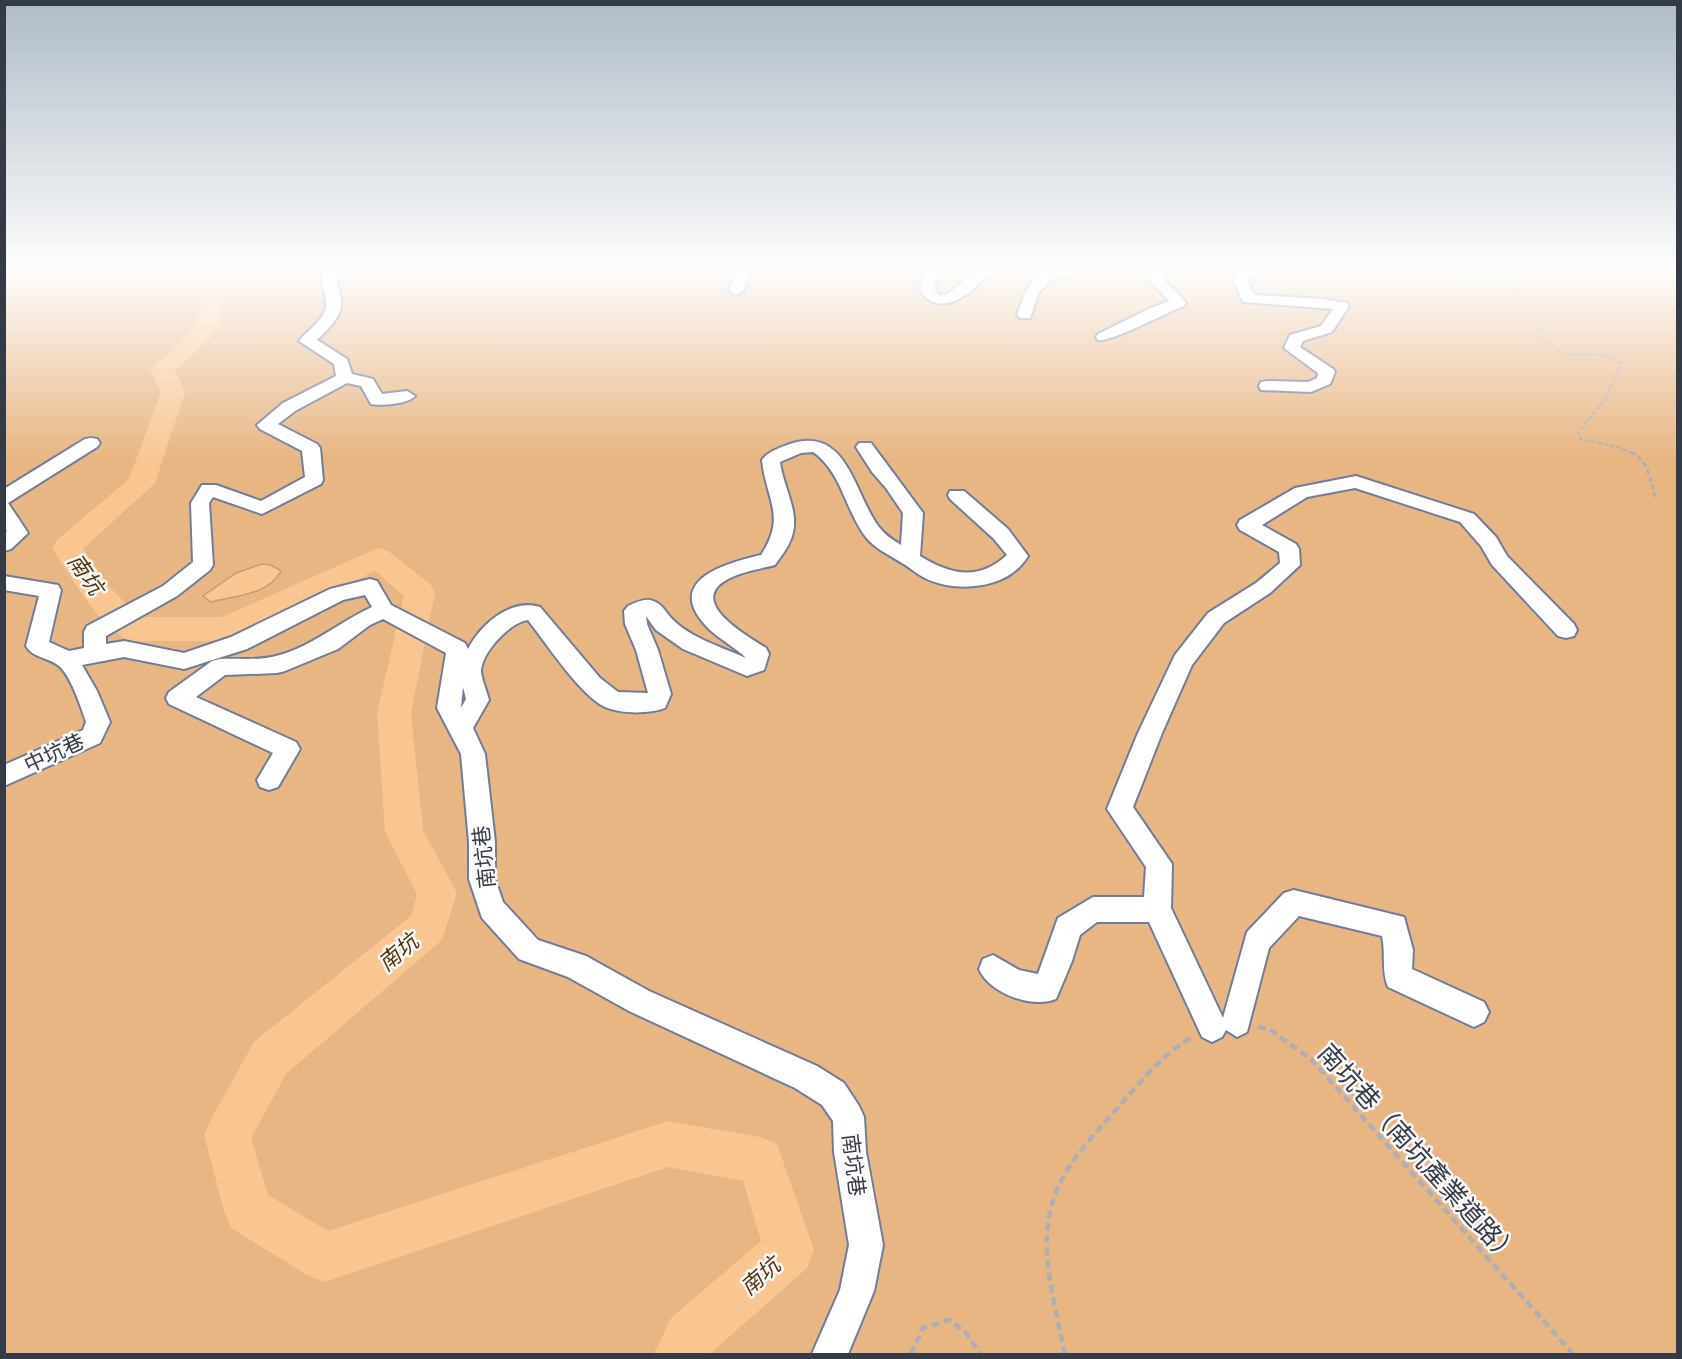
<svg xmlns="http://www.w3.org/2000/svg" width="1682" height="1359" viewBox="0 0 1682 1359" font-family="'PT Sans Narrow','Noto Sans TC',sans-serif">
	<rect width="100%" height="100%" fill="#fbfbfb"/>
	<!-- forest -->
	<path fill="#e8b683" d="M5 268H1677V1354H5Z"/>
	<!-- water -->
	<path fill="#f9c692" stroke="#be9c7c" stroke-width="1.5" d="M262 564 271 565 281 571C269 595 234 596 210 602L203 596 236 573Z"/>
	<g fill="none" stroke-linecap="round" stroke-linejoin="round">
		<!-- stream -->
		<path stroke="#be9c7c" stroke-width="4" d="M204 278 227 268"/>
		<!-- river -->
		<path fill="#f9c692" fill-rule="evenodd" d="M184 268H206L225 288 219 328 175 371 185 392 155 483 83 549 108 585 139 617H222L378 548 388 551 431 585 435 593 411 713 423 830 457 893 442 940 286 1074 251 1138 268 1195 328 1231 668 1121 760 1137 777 1144 814 1250 807 1268 710 1354H654L671 1318 761 1241 743 1181 668 1167 325 1282 307 1275 231 1228 224 1211 204 1135 211 1119 254 1042 411 916 417 894 385 832 377 713 404 596 375 571 226 641H131C101 631 69 574 52 547L57 540 129 479 161 392 150 370 197 326 203 289Z"/>
		<!-- minor casing -->
		<g stroke="#707d9a" stroke-width="4">
			<path id="minor" d="M326 268H340C331 281 343 291 341 305 340 319 326 331 317 340L347 359 352 374 373 379 382 394 407 391 415 396C408 404 382 406 371 404L361 386 347 383 295 411 278 424 317 444 320 448 323 480 321 484 262 514 213 497 209 503 213 565 210 570 177 596 106 636V644L124 641 184 653 231 637 330 589 370 579 377 581 391 605 465 643 468 649C481 624 511 598 540 607L600 678 618 692 648 693 636 650 625 624 624 611 628 606C635 603 643 599 650 600 662 603 664 610 671 618 690 638 722 647 746 658 736 648 721 640 710 630 661 582 722 564 761 555 787 516 766 500 762 460 767 452 781 447 790 444 848 425 854 495 879 527 885 535 893 540 901 545L903 513 886 488 872 472 856 447 859 443H871L923 513 920 556C949 574 978 582 1007 555L994 539 950 499 948 495 950 491H964L1008 529 1028 556C1009 588 961 593 929 580 919 576 911 568 902 563 889 555 874 548 865 536 845 509 841 471 813 452L801 453 780 462C783 487 800 512 792 536 789 547 781 556 775 565 760 569 744 571 730 578 684 600 745 635 766 648L769 654 764 670 747 676 683 649 656 630 646 616 647 624 658 650 671 694 665 708C649 714 621 714 605 707 580 695 546 643 528 620 510 622 481 653 481 672 482 680 487 692 489 700L473 728 485 754 495 842V879L503 902 538 940 586 956 649 991 817 1066 844 1083 859 1106 864 1117 866 1152 883 1245 874 1291 848 1354H812L840 1290 849 1245 834 1152 833 1121 822 1105 795 1088 629 1011 568 977 519 959 482 918 469 879V842L461 754 437 708 446 653 383 619 370 625 338 649 285 671 277 673 225 675 196 697 296 742 300 749 278 787 269 790 260 787 257 780 273 753 169 704 166 698 169 692 212 661 220 659C237 658 259 661 276 656 312 647 339 622 372 607L365 595 343 600 247 649 184 669 124 657 82 665 97 691 110 722 100 743 4 786V765L83 730 86 722C81 707 71 676 59 666 48 657 33 658 26 646L39 596 4 590V576L58 585 61 590 49 642 69 651 84 648V632L87 626 163 586 193 562 191 503 202 485H216L261 501 305 477 302 451 260 429 257 425 283 403 336 376 334 364 299 341C307 331 320 323 325 311 330 295 316 282 326 268ZM463 687 466 699 461 708V707Z
				M738 268H752L743 291 736 295 729 291Z
				M922 268H936L935 291 940 295H947L978 268H993C977 289 943 321 921 292Z
				M1051 268H1085L1083 271 1055 276 1039 292 1030 318H1020L1017 315C1023 298 1031 273 1051 268Z
				M1157 268H1172L1163 279 1184 300 1186 303 1184 306C1168 312 1109 343 1098 340L1096 337 1098 334 1151 308 1169 301 1148 279Z
				M1236 268H1255L1256 270 1247 280 1254 295 1323 299 1347 303 1349 306 1332 332 1303 341 1300 347 1333 369 1335 372 1330 384 1311 392 1261 390 1259 386 1261 382 1267 381 1308 382 1317 378 1318 373 1284 348 1290 335 1321 326 1333 309 1243 302 1233 280 1240 272Z
				M91 438 97 439 100 443 97 447 8 503 28 533 11 549 4 551V534L7 531 4 526V489L85 439Z
				M1356 476 1474 514 1496 537 1507 556 1574 624 1577 630 1574 636 1566 638 1558 636 1492 565 1481 546 1460 522 1355 488 1307 497 1262 525 1296 544 1299 549 1300 565 1270 593 1224 623 1192 665 1162 733 1133 807 1172 864 1171 908 1223 1018 1247 932 1284 893 1294 890 1404 917 1413 950 1412 969 1484 1002 1489 1012 1484 1022 1474 1027 1388 987C1381 971 1386 953 1382 936L1299 916 1269 948 1247 1032 1237 1037 1226 1030 1222 1037 1212 1042 1202 1037 1149 922H1097L1080 935 1072 961 1056 999C1032 1009 989 993 979 969L983 959 993 955 1019 970 1038 974 1058 918 1093 897H1144L1146 867 1107 809 1138 733 1175 655 1208 613 1256 583 1280 563 1279 552 1240 530 1237 525 1240 520 1295 488Z"/>
		</g>
		<!-- path-far2 -->
		<path stroke="#adafb4" stroke-width="2" stroke-dasharray="4.5 2" stroke-linecap="butt" d="M1436 268 1511 285 1544 341 1565 354 1603 355 1621 363 1605 400 1578 432 1580 439 1618 447 1634 454"/>
		<!-- path-far1 -->
		<path stroke="#adafb4" stroke-width="3" stroke-dasharray="5 3" stroke-linecap="butt" d="M1631 452C1650 462 1650 482 1656 500"/>
		<!-- path -->
		<path stroke="#adafb4" stroke-width="4.5" stroke-dasharray="8 4.5" stroke-linecap="butt" d="M1258 1027 1269 1029 1311 1059 1573 1354
			M911 1354 923 1328 950 1320 966 1333 980 1354
			M1065 1354C1055 1304 1036 1245 1055 1195 1067 1162 1093 1136 1116 1110 1140 1083 1161 1055 1192 1037"/>
		<!-- minor -->
		<use href="#minor" fill="#fff" fill-rule="evenodd"/>
	</g>
	<!-- sky -->
	<linearGradient id="sky" x2="0" y2="1"><stop stop-color="#afbbc6"/><stop offset="0.59" stop-color="#fdfdfd"/><stop offset="1" stop-color="#fdfdfd" stop-opacity="0"/></linearGradient>
	<rect width="1682" height="458" fill="url(#sky)"/>
	<g text-anchor="middle" dominant-baseline="central" stroke-width="5" stroke-linejoin="round" paint-order="stroke">
		<!-- street labels -->
		<g font-size="21" fill="#353a47" stroke="#fbfbfb">
			<text transform="translate(54 753) rotate(-25)">中坑巷</text>
			<text transform="translate(484 857) rotate(-96)">南坑巷</text>
			<text transform="translate(854 1165) rotate(83)">南坑巷</text>
		</g>
		<!-- water labels -->
		<g font-size="22" font-style="italic" fill="#55340b" stroke="#fbfbfb">
			<text transform="translate(86 574) rotate(55)">南坑</text>
			<text transform="translate(398 952) rotate(-40)">南坑</text>
			<text transform="translate(760 1276) rotate(-41)">南坑</text>
		</g>
		<!-- near-street labels -->
		<g font-size="26" fill="#353a47" stroke="#fbfbfb">
			<text transform="translate(1419 1154) rotate(48)">南坑巷（南坑產業道路）</text>
		</g>
	</g>
	<!-- border -->
	<rect width="1682" height="1359" fill="none" stroke="#353a47" stroke-width="12"/>
</svg>
